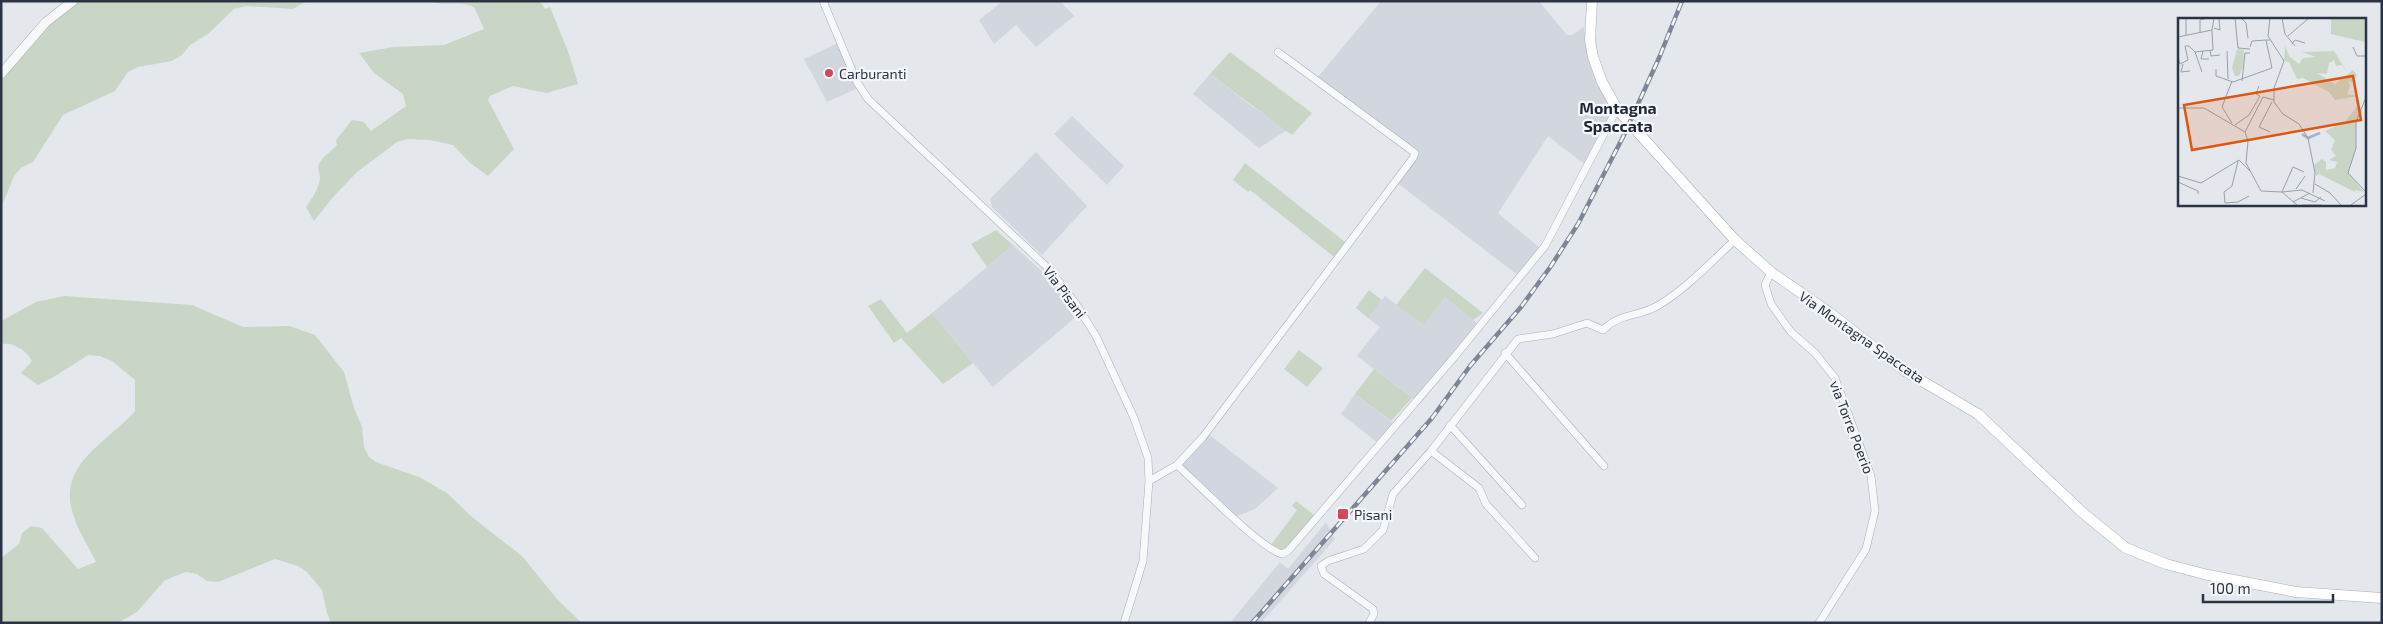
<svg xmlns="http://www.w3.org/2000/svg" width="2383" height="624" viewBox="0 0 2383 624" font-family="'Exo 2',sans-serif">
	<rect width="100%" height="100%" fill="#e4e7ec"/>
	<!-- built -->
	<path fill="#d2d6de" d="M1003 1H1060L1074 16 1036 47 1016 25 994 44 979 20Z
		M1381 1H1539L1567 35H1572L1584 27 1586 43 1613 110 1584 164 1548 136 1498 213 1540 248 1519 276 1396 182 1417 152 1317 78Z
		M838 43 858 88 827 102 804 59Z
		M1210 74 1249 104 1287 130 1259 148 1193 94Z
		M1072 116 1124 166 1107 185 1054 134Z
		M1036 152 1087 206 1042 255 992 207 990 199Z
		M1013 245 1047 276 1077 316 993 387 932 313Z
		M1385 296 1424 325 1445 297 1483 328 1420 404 1357 356 1380 327 1368 318Z
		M1355 394 1394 424 1378 443 1341 414Z
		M1207 433 1278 488 1255 509 1235 517 1179 465Z
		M1326 522 1335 539 1261 623H1230L1280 562 1288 569Z"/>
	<!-- green -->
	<path fill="#c9d6c5" d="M79 1H307L293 9 246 6 234 9 209 33 189 46 182 55 172 61 138 67 128 72 115 91 63 115 33 162 22 167 14 176 1 208V78L51 22Z
		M429 1H540L545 9 550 7 569 54 578 84 546 93 513 86 490 96 488 100 514 149 488 176 469 162 453 145 430 140 408 139 397 142 357 172 334 196 314 221 306 207C312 199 319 188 320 178 320 172 316 168 320 162 324 156 332 150 337 145L336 140 352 120 364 122 371 131 406 106 403 94 374 73 359 53 393 47 444 45 484 29 474 7C457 0 444 7 429 1Z
		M1230 52 1312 113 1292 135 1210 74Z
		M1245 163 1345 242 1335 256H1333L1250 190 1248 192 1233 180Z
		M996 230 1013 245 987 267 971 244Z
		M1425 268 1483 313 1473 320 1445 297 1424 325 1396 305Z
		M1369 290 1382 300 1368 318 1356 308Z
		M64 296 192 305 243 327 289 326 315 335 344 372 354 408 362 427 364 447 369 457 376 462 419 477 447 493 472 517 522 556 557 599 582 623H331L327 613 322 590 307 572 298 566 275 559 218 582 207 581 197 574 186 572 175 576 164 581 137 612 118 623H1V558L19 544 22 533 31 526 42 528 78 569 96 562C89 547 79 533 74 517 55 465 106 444 135 411V380L112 361 100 356 88 355 57 375 38 385 21 373 32 361C26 350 14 342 1 344V321L36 302Z
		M881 299 907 333 932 313 973 363 943 384 901 338 894 343 868 306Z
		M1299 350 1323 368 1307 387 1284 369Z
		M1374 369 1412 398 1391 421 1355 394Z
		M1296 501 1314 515 1286 550 1283 551 1270 546 1297 510 1292 506Z"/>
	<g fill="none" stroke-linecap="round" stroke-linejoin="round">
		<!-- minor casing -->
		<g stroke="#a9aeb7" stroke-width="8">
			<path id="minor" d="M823 1 857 82 868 99 1050 270 1076 304 1096 336 1134 418 1148 458 1149 481 1143 561 1124 623
				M1771 272 1765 285 1771 304 1791 332 1815 353 1835 378 1871 476 1875 511 1866 549 1819 623
				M1505 353 1604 466
				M1450 425 1522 505
				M1431 451 1479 488 1486 504 1535 558
				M1177 465 1203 437 1413 158 1415 153 1278 52
				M1149 481 1177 465C1196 482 1261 549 1282 554L1288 551 1456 355 1545 246 1617 109
				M1369 623 1374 614 1373 609 1324 574 1321 566 1328 561 1364 549 1383 530 1393 494 1431 451 1518 339 1553 334 1587 323 1603 330C1619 313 1640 317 1659 305 1687 288 1711 262 1735 240"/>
		</g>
		<!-- tertiary casing -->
		<g stroke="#a9aeb7" stroke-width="10">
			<path id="tertiary" d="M1 74 46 22 73 1"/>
		</g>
		<!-- secondary casing -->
		<g stroke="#a9aeb7" stroke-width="11">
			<path id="secondary" d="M1592 1 1590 40 1593 57 1602 82 1617 109 1735 240 1771 272 1830 313 1905 371 1978 414 2083 513 2126 548 2166 564 2208 575 2296 592 2382 598"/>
		</g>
		<!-- minor -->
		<use href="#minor" stroke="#f7f8fa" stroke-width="7"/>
		<!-- tertiary -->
		<use href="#tertiary" stroke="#f7f8fa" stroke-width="9"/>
		<!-- secondary -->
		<use href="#secondary" stroke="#fff" stroke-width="10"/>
		<!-- rail casing -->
		<g stroke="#7d8696" stroke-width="4.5">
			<path id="rail" d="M1252 623 1432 418 1470 366 1521 307 1551 266 1578 224 1623 137 1659 58 1682 1"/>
		</g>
		<!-- rail -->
		<use href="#rail" stroke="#f4f6f9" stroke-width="2.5" stroke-dasharray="8" stroke-linecap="butt"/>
	</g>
	<!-- markers -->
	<g fill="#d1495b" stroke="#f4f6f9" stroke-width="2">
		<circle cx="829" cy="73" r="5"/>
		<rect x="1337" y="508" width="12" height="12" rx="2.5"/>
	</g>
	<g text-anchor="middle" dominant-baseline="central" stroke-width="4.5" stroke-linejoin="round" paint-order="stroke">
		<!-- poi labels -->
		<g font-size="14" fill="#2b3445" stroke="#f4f6f9" text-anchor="start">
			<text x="839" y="73">Carburanti</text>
			<text x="1354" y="514">Pisani</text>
		</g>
		<!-- street labels -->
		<g font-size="14" fill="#2b3445" stroke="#f4f6f9">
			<text transform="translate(1065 292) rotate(53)">Via Pisani</text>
			<text transform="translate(1862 337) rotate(35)">Via Montagna Spaccata</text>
			<text transform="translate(1852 427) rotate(69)">via Torre Poerio</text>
		</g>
		<!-- quarter labels -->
		<g font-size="16" font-weight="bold" fill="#1d2536" stroke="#f4f6f9">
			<text x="1618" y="107">Montagna<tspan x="1618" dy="18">Spaccata</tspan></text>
		</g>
	</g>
	<!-- overview -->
	<g transform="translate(2178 18)">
		<rect width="188" height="188" fill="#e4e7ec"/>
		<path d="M153 0 187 1V24L153 16ZM107 28 111 38 121 46 125 40 138 39 124 34 156 33 169 54 164 47 158 48 156 42 151 45 149 56 139 55 157 66 175 52 179 57 175 65 170 63 172 68 169 76 180 78 157 82 151 74 125 60 119 61 111 44 106 43ZM59 31 66 32 65 49 61 58H57L54 50ZM181 86 184 94 178 103V130L170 155 186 174 177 172V174L141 156 138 158 136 147 144 141 148 144V152L157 150 159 144 151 142 158 138 153 132 157 122 147 113 167 104Z" fill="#c9d6c5"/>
		<path fill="none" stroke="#9fb4cc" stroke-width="2.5" d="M124 116 130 120 142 115"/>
		<path fill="none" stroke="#9a9fa9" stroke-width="1" d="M8 0V17M57 0 60 30 72 31M63 0 68 5 70 20M92 0 90 18 106 43 96 70V84L105 96 121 106 130 120 137 155 135 175M104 0 107 16 117 28M36 10 42 12 41 0M22 15V2L29 0M110 18 131 0M0 19 34 12 36 0M114 26 117 22 127 25M72 29 74 23 88 22M175 29 179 38H188M32 32 33 38 42 37M25 33 23 41H31M49 33 50 61M17 34 35 32 34 12M0 39 2 46 10 42 7 28H11L17 34 24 54M5 46 3 54 12 53M38 51V58L55 64 94 50 88 22H92M54 63 44 89 54 105M64 63 67 35H72M188 79 178 104V130L170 155 188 174M0 90H26L67 114 70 123 68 145 83 173 104 174 119 187M57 107 71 97 82 78 78 76 81 68M67 114 85 79 96 82M92 114 81 109 94 84M60 143 54 168 46 174 47 185 60 184 71 178M126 154 115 149 104 174 124 172 147 183M0 158 23 165 61 142 72 153M0 164 20 173V176M137 166 152 175 163 187M118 171 127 158M123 180 137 184 143 179M115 184 132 175M124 187H144M173 187 188 176"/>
		<path fill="#df570f" fill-opacity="0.15" stroke="#df570f" stroke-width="2.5" d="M175 58 183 102 14 132 6 87Z"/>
		<rect width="188" height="188" fill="none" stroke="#2b3445" stroke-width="2.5"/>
	</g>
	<!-- border -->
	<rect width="2383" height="624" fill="none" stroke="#2b3445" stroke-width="5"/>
	<!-- scale -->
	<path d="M2203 594v8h130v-8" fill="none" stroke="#2b3445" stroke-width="2.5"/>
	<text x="2210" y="594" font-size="15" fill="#2b3445" stroke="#f4f6f9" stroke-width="4" paint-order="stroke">100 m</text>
</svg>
